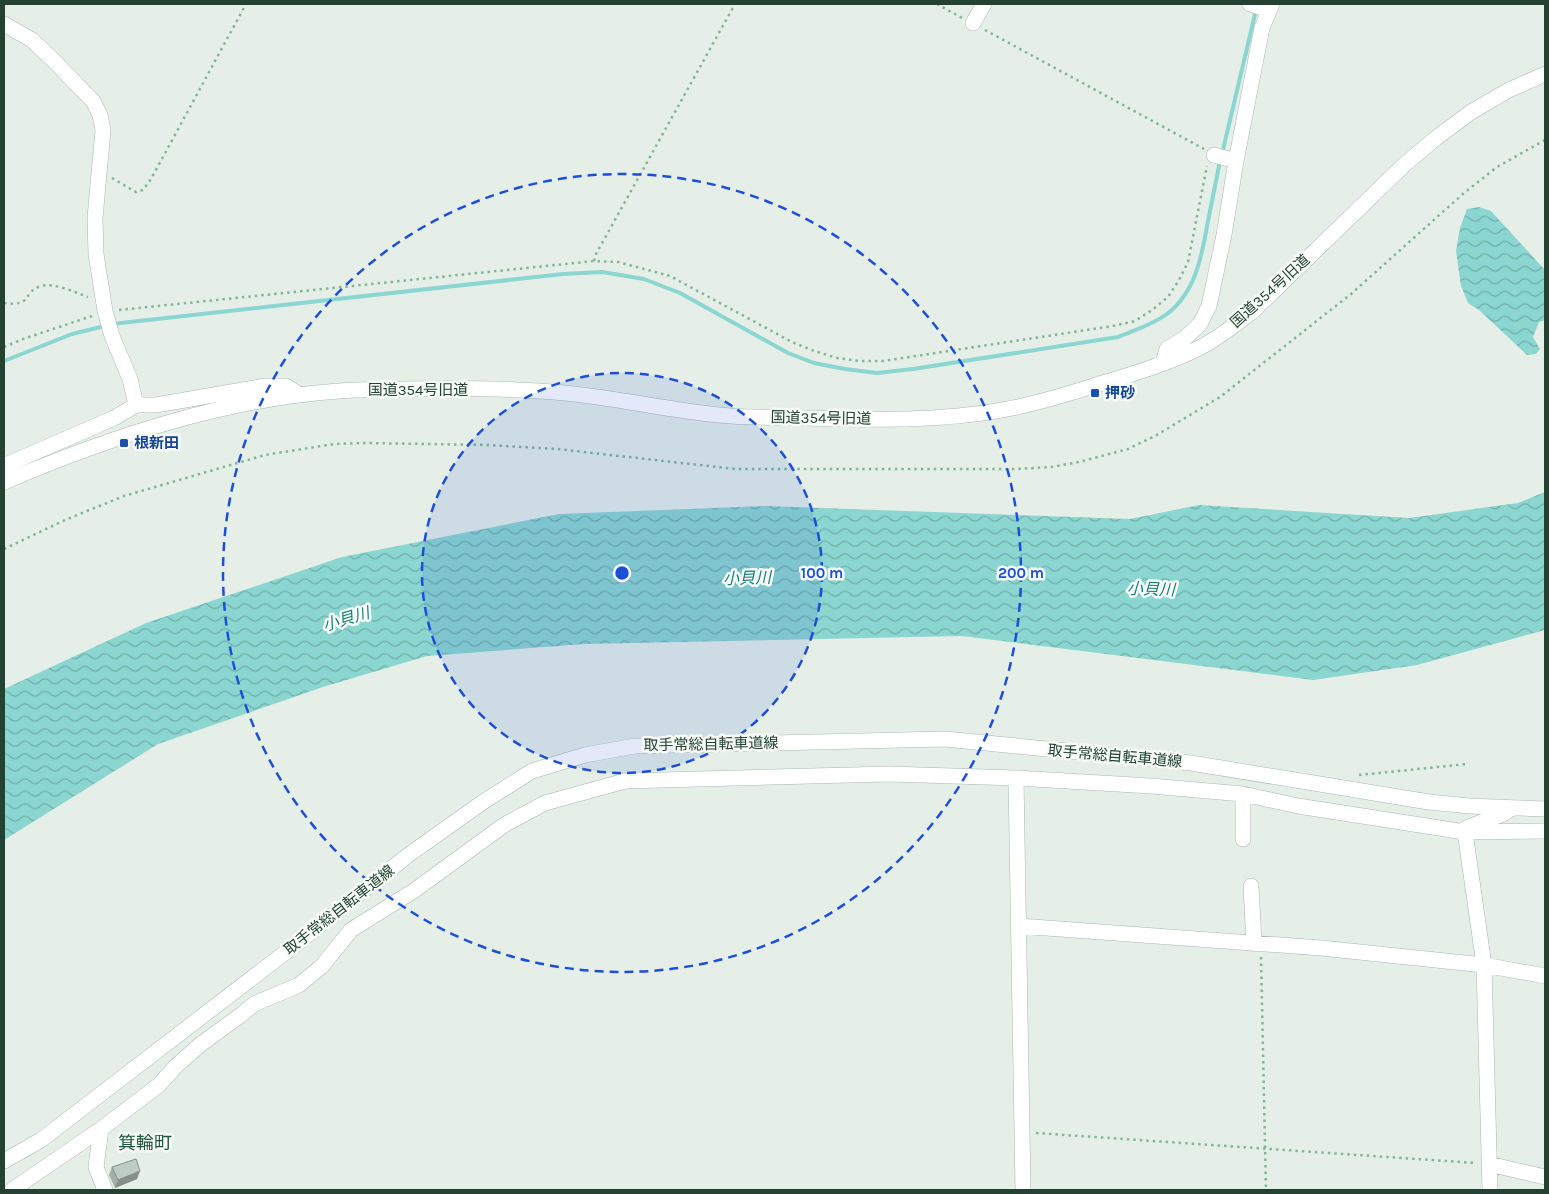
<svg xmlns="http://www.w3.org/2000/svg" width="1549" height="1194" viewBox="0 0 1549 1194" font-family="Karla,'Noto Sans JP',sans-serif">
	<defs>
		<pattern id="water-waves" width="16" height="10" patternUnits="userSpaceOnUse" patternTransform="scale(1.25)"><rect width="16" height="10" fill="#8bd6d0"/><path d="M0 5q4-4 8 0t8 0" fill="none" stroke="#71afa9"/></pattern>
	</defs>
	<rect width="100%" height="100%" fill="#e5efe8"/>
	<!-- water -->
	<path fill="url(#water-waves)" d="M1479 207 1491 211 1545 270V320L1539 322 1533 337 1540 349 1536 354 1527 355 1479 310 1468 303 1461 286 1456 251 1460 228 1467 209Z
		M1545 492V630L1417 665 1313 680 962 636 584 644 427 656 326 686 158 744 4 840V689L146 623 342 557 559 514 766 506 1130 519 1199 505 1409 518 1518 503Z"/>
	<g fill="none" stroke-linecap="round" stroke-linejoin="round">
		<!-- stream -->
		<path stroke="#8bd6d0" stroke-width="4" d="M1222 154 1256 10
			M112 324 563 274 602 272 644 279 680 293 788 353 814 363 845 369 877 373 913 369 1118 337C1135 330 1152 325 1167 314 1196 292 1202 255 1208 221 1212 201 1216 181 1220 161
			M4 361 72 334 105 326"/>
		<!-- minor casing -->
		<g stroke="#a7b8ae" stroke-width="16">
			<path id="minor" d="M1250 4 1268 10
				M973 23 984 4
				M4 24 32 40 52 59 93 101 100 115 103 130 95 218 96 254 105 311 112 336 130 379 136 405 114 418 8 464 4 467
				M1214 155 1236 161
				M1163 363 1167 349 1185 338 1200 324 1209 306 1224 235 1236 161 1262 28 1272 4
				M136 405H156L265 386H286L300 395
				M4 482C110 437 224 399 339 391 361 389 382 390 404 389 457 388 512 388 565 393 617 398 667 410 719 415 746 418 775 417 803 418 875 420 950 422 1022 406 1047 400 1072 393 1096 385 1131 375 1167 364 1199 348 1219 338 1236 324 1253 311L1404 165 1436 138 1471 112 1509 90 1545 74
				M1016 778 1023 1190
				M1243 794V839
				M1251 886 1254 944
				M1019 926 1321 948 1484 965 1545 976
				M101 1129 96 1167 105 1190
				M4 1161 41 1140 295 945 407 856 483 802 532 771 585 755 635 746 945 739 1191 763 1429 802 1470 806 1545 809
				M1489 1164 1545 1177
				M12 1190 101 1129 159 1085 175 1067 201 1044 241 1015 254 1004 299 985 322 966 351 930 415 890 504 825 545 803 625 781 889 774 1016 778 1151 786 1243 794 1298 806 1465 832 1545 831
				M1490 1190 1484 965 1465 832 1466 828 1503 814 1511 809"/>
		</g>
		<!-- path -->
		<path stroke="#84b499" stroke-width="2.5" stroke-dasharray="2.5 4" stroke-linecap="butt" d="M937 4 962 18
			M985 30 1204 149
			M112 178 136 192 143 190 151 179 246 4
			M594 261 596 254 735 4
			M4 303C33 307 22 292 41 286 53 282 77 293 88 297
			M119 310 594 261 618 262 670 276 792 342 814 351 837 358 860 361H883L1113 326 1135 321 1152 310 1168 297 1179 280 1188 262 1207 166
			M4 347 23 339 92 316
			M4 549 65 520 124 496 265 455 334 444 366 443 488 445 557 449 735 469H1016L1051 467 1079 462 1128 449 1155 436 1220 397 1351 294 1464 193 1497 167 1545 140
			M1359 775 1467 764
			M1261 957 1266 1190
			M1036 1133 1475 1163"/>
		<!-- minor -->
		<use href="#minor" stroke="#fff" stroke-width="15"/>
	</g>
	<!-- wall -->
	<path fill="#a3b0a8" d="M112 1167 137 1179 115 1188 109 1175Z"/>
	<!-- shaded-wall -->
	<path fill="#849088" d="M140 1171 137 1179 115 1188 118 1180Z"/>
	<!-- building -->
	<path fill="#bdcdc3" stroke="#849088" d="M136 1159 140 1171 118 1180 112 1167Z"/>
	<!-- distance rings -->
	<circle cx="622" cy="573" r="200" fill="#1d4ed8" fill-opacity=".12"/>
	<g fill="none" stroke="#1d4ed8" stroke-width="2.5" stroke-dasharray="9 6">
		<circle cx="622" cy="573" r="200"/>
		<circle cx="622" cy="573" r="399"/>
	</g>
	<!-- markers -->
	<g fill="#1a4fb4" stroke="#f6fbf7" stroke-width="2">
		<rect x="1090" y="388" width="10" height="10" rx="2.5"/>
		<rect x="119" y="438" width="10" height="10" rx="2.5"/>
	</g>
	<g text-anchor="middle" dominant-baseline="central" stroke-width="5" stroke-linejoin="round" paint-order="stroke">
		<!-- street labels -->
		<g font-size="15" fill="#234232" stroke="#f6fbf7">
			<text transform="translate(1270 291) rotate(-42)">国道354号旧道</text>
			<text x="418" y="390">国道354号旧道</text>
			<text transform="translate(821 418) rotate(1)">国道354号旧道</text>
			<text transform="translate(711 744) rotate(-1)">取手常総自転車道線</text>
			<text transform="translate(1115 756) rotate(5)">取手常総自転車道線</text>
			<text transform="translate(339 910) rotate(-38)">取手常総自転車道線</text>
		</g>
		<!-- transit labels -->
		<g font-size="15" font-weight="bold" fill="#164399" stroke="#f6fbf7" text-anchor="start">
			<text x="1105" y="393">押砂</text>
			<text x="134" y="443">根新田</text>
		</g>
		<!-- water labels -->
		<g font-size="16" font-style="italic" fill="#187d76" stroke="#f6fbf7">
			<text transform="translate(747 578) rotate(-2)">小貝川</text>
			<text transform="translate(1151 589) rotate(2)">小貝川</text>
			<text transform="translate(346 619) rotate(-17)">小貝川</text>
		</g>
		<!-- quarter labels -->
		<g font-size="18" fill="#1d563a" stroke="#f6fbf7">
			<text x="145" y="1143">箕輪町</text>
		</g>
	</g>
	<circle cx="622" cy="573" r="8" fill="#1d4ed8" stroke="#f6fbf7" stroke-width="2.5"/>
	<g font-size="15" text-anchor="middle" font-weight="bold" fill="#1d4ed8" stroke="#f6fbf7" stroke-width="5" stroke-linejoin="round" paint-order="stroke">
		<text x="822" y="578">100 m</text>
		<text x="1021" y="578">200 m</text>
	</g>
	<!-- border -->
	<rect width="1549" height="1194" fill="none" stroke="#234232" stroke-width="10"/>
</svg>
